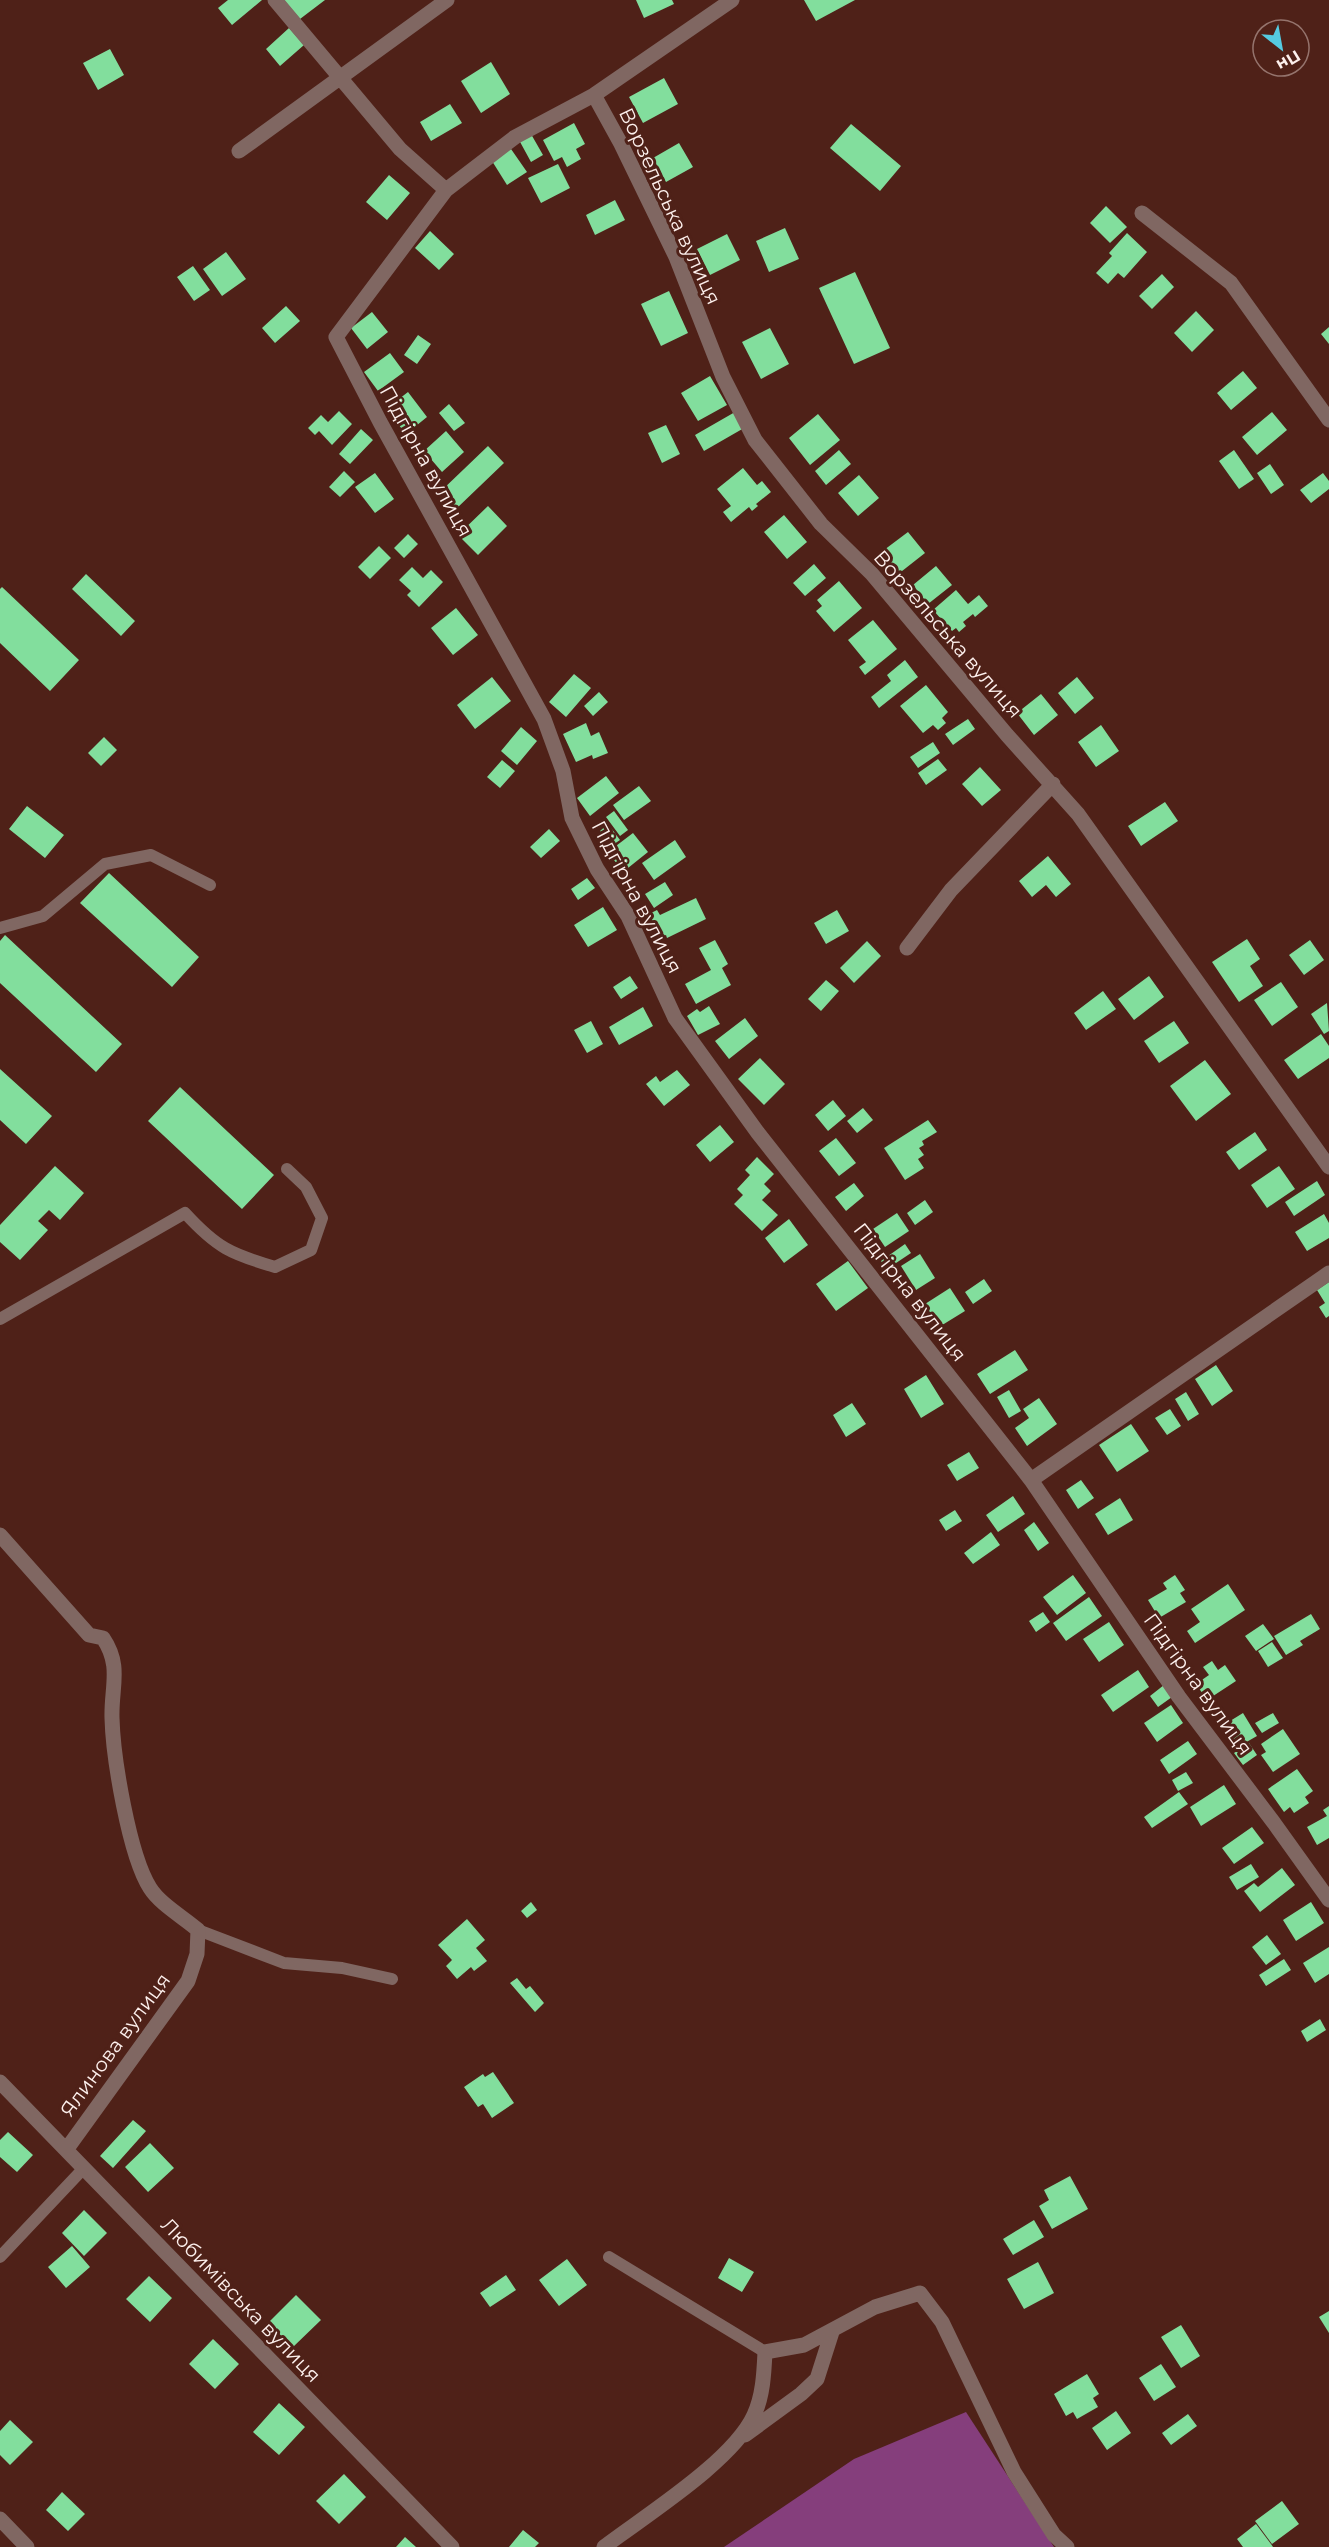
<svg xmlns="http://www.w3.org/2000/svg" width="1329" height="2547" viewBox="0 0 1329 2547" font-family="Montserrat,sans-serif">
	<rect width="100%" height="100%" fill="#4f2118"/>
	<!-- forest -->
	<path fill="#853e7c" d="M966 2412 1054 2547H724L854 2459Z"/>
	<!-- building -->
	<path fill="#82de9d" d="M228 0H262L232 25 218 8Z
		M284 0H325L300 19Z
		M636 0H672L674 4 644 18Z
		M804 0H855L816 21Z
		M289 28 304 45 280 66 266 49Z
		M110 49 124 75 98 90 83 63Z
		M491 62 510 94 481 113 461 81Z
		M664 78 678 104 643 123 629 97Z
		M450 104 462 123 431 141 420 122Z
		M574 123 585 144 576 149 581 159 567 167 562 157 554 161 543 140Z
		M851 124 901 166 880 191 830 148Z
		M531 134 543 155 531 162 519 140Z
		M679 143 693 167 666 182 653 158Z
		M511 149 527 172 507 185 492 161Z
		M558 164 570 188 541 203 528 178Z
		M389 175 410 193 387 220 366 202Z
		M615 200 625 220 595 235 586 215Z
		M1106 206 1127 227 1110 243 1090 223Z
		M785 228 799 259 769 272 756 241Z
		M430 231 454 254 439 270 415 248Z
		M1127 233 1147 252 1124 278 1118 273 1108 284 1096 273 1112 256 1109 253Z
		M727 234 740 260 710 275 697 249Z
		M226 252 246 279 222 296 203 269Z
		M193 266 210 290 194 301 177 277Z
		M855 272 890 348 854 364 819 288Z
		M1162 274 1174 287 1152 309 1139 296Z
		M669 291 688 333 661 346 641 304Z
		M286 306 300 321 275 343 262 328Z
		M1196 311 1214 330 1192 352 1174 333Z
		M372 312 388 332 367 349 351 328Z
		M1329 327V344L1321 334Z
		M770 328 789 364 761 379 742 342Z
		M418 335 431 344 417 364 404 355Z
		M390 353 404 372 378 391 364 372Z
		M1243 371 1257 388 1231 410 1217 393Z
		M710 376 727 405 698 421 681 393Z
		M408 392 427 417 406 434 386 409Z
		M449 404 465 423 454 431 439 413Z
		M339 411 352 424 332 445 319 431 315 435 308 428 321 415 328 422Z
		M735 412 744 428 704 451 695 435Z
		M1272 412 1287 430 1257 455 1242 437Z
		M818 414 840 440 810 465 789 438Z
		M666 425 680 454 662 463 648 433Z
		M361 429 373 440 350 464 339 454Z
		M446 431 464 452 442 472 424 451Z
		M488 446 504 463 456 509 440 492Z
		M839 450 851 464 826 485 815 471Z
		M1234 450 1254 479 1239 489 1219 461Z
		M1270 464 1284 485 1271 494 1257 473Z
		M743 468 757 485 762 481 771 492 756 504 758 506 752 511 749 507 731 522 723 512 731 506 717 489Z
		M344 471 355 482 340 497 329 487Z
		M375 473 394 499 375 513 355 487Z
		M1323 473 1329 481V489L1311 503 1300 490Z
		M859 475 879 498 858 516 838 493Z
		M488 506 507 526 478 555 458 535Z
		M784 515 807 542 787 559 764 532Z
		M908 532 925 553 897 575 880 553Z
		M408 534 418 544 404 558 394 548Z
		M379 546 391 558 370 579 358 567Z
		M814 564 826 578 805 596 793 583Z
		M936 566 952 585 928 604 913 585Z
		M412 567 423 578 431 570 443 582 419 607 407 595 411 591 399 580Z
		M86 574 135 621 121 636 72 589Z
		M839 581 862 608 834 632 816 611 822 606 817 600Z
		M2 587 79 660 50 691 0 643V589Z
		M956 590 968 604 979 595 988 606 975 617 973 614 963 622 966 626 959 632 956 628 952 631 933 610Z
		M456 608 478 635 453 655 431 628Z
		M873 620 897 649 865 675 859 667 866 662 848 640Z
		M905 660 918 677 879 708 871 697 891 681 887 675Z
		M574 674 591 688 566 717 549 702Z
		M492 677 511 701 475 729 457 705Z
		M1077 677 1094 698 1075 714 1058 693Z
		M926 685 948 712 942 718 946 723 938 730 933 725 923 733 900 706Z
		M599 692 608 702 593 716 584 706Z
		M1041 694 1058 715 1034 735 1017 713Z
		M968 719 975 729 953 745 945 734Z
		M586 723 591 736 599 732 608 753 593 759 592 755 576 762 563 734Z
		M1101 725 1119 751 1096 767 1078 742Z
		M521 727 537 741 517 765 501 751Z
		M104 737 117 750 101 766 88 753Z
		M933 742 940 753 918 768 910 757Z
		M938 759 947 770 926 785 918 773Z
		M502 760 515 771 500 788 487 777Z
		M980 767 1001 790 982 806 962 784Z
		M606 776 619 793 590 816 577 798Z
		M639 786 651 801 624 820 613 805Z
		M1165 802 1178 821 1141 846 1128 826Z
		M27 806 64 835 45 858 9 829Z
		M614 811 628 830 620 836 606 817Z
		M608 824 620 840 611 846 600 831Z
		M549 829 560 841 541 858 530 847Z
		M633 833 648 852 623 872 608 852Z
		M675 840 686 857 654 880 642 863Z
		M1048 856 1071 884 1056 897 1046 885 1032 897 1019 881Z
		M109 873 199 957 172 987 80 903Z
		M587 878 595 888 578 900 571 889Z
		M665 882 673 895 654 908 645 894Z
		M696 898 706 919 667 938 666 935 656 939 645 916 657 910 660 915Z
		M603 907 617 930 588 947 574 925Z
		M837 910 849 931 826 944 814 923Z
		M5 935 122 1044 96 1072 0 983V941Z
		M1247 939 1260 959 1250 966 1263 986 1239 1002 1212 962Z
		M715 940 728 964 722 968 731 985 696 1004 685 984 711 970 699 948Z
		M1310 940 1324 960 1304 975 1289 955Z
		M867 941 881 956 854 983 840 968Z
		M630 976 638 988 621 999 613 987Z
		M1149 976 1164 997 1134 1020 1118 999Z
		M826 980 839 991 821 1011 808 999Z
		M1281 982 1298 1007 1272 1026 1254 1000Z
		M1103 991 1116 1009 1086 1030 1074 1013Z
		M1327 1003 1329 1031 1324 1034 1311 1014Z
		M709 1006 720 1024 698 1035 687 1016 697 1009 700 1012Z
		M643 1007 653 1026 619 1045 609 1027Z
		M745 1018 758 1036 729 1059 715 1041Z
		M591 1021 603 1044 587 1053 574 1030Z
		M1174 1021 1189 1043 1159 1063 1144 1041Z
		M1321 1034 1329 1046V1058L1298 1079 1284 1060Z
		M760 1058 785 1084 764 1105 738 1079Z
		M1205 1060 1231 1094 1196 1121 1170 1086Z
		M0 1069 52 1116 26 1144 0 1120Z
		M677 1070 690 1085 664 1106 646 1084 656 1076 660 1082Z
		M180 1087 274 1175 242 1209 148 1121Z
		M833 1100 846 1116 828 1131 815 1115Z
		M863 1108 873 1120 857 1133 847 1121Z
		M928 1120 937 1132 922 1141 924 1145 919 1148 924 1155 918 1159 924 1168 905 1180 884 1148Z
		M720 1125 734 1142 710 1162 696 1145Z
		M1255 1132 1267 1150 1239 1170 1226 1152Z
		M836 1138 856 1163 839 1176 819 1151Z
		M757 1157 774 1174 764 1184 771 1191 762 1200 778 1215 762 1231 734 1204 743 1195 737 1189 750 1175 745 1170Z
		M55 1166 84 1193 60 1220 49 1210 38 1221 48 1230 20 1260 0 1242V1225Z
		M1279 1166 1295 1189 1267 1208 1251 1185Z
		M1317 1181 1325 1195 1294 1216 1285 1202Z
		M854 1183 864 1196 846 1211 835 1197Z
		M925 1200 933 1212 915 1225 907 1213Z
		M897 1213 909 1231 885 1247 873 1229Z
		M1324 1214 1329 1223V1238L1307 1251 1295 1232Z
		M789 1219 808 1245 784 1263 765 1238Z
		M905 1244 911 1253 887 1269 881 1261Z
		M920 1254 935 1278 916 1290 901 1266Z
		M848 1261 868 1288 836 1311 816 1284Z
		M984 1279 992 1291 973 1304 965 1292Z
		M1329 1282V1316L1326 1318 1319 1307 1325 1303 1317 1290Z
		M950 1288 965 1311 939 1327 925 1304Z
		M1015 1350 1028 1370 990 1394 977 1374Z
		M1216 1365 1233 1391 1212 1406 1195 1379Z
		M926 1375 944 1404 921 1418 904 1389Z
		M1009 1390 1021 1411 1009 1418 997 1397Z
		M1186 1392 1199 1414 1188 1421 1175 1399Z
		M1039 1398 1057 1424 1027 1446 1015 1428 1029 1418 1023 1409Z
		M852 1403 866 1424 846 1437 833 1415Z
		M1170 1409 1181 1426 1167 1435 1155 1418Z
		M1131 1424 1149 1451 1117 1472 1099 1445Z
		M969 1452 979 1468 957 1481 947 1465Z
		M1081 1480 1094 1498 1078 1509 1066 1490Z
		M1013 1496 1025 1514 998 1532 986 1515Z
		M1120 1498 1133 1520 1108 1535 1095 1514Z
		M955 1510 962 1521 946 1531 939 1520Z
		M1034 1522 1049 1543 1038 1551 1024 1530Z
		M991 1532 1000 1545 973 1564 964 1553Z
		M1073 1575 1086 1593 1057 1615 1043 1597Z
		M1175 1575 1185 1590 1180 1593 1186 1602 1159 1618 1148 1600 1167 1589 1163 1583Z
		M1228 1584 1245 1610 1195 1643 1187 1631 1200 1622 1191 1609Z
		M1089 1597 1102 1616 1066 1641 1053 1623Z
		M1043 1612 1050 1622 1036 1632 1029 1621Z
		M1311 1614 1320 1629 1300 1641 1303 1645 1286 1655 1274 1636Z
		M1109 1622 1124 1645 1099 1662 1083 1639Z
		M1263 1624 1274 1639 1256 1651 1245 1636Z
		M1272 1642 1283 1658 1268 1667 1258 1651Z
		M1212 1661 1218 1670 1225 1665 1236 1681 1207 1700 1196 1684 1209 1675 1203 1667Z
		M1138 1670 1149 1687 1113 1712 1101 1695Z
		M1164 1685 1172 1697 1158 1707 1150 1696Z
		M1171 1705 1183 1723 1157 1742 1144 1723Z
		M1243 1713 1257 1736 1236 1748 1222 1726Z
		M1273 1713 1279 1723 1262 1733 1255 1723Z
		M1283 1729 1300 1754 1273 1772 1261 1755 1266 1752 1261 1744Z
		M1188 1741 1197 1754 1169 1774 1160 1760Z
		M1249 1743 1257 1755 1243 1765 1234 1753Z
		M1297 1769 1313 1791 1305 1797 1309 1803 1294 1813 1290 1807 1284 1812 1268 1789Z
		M1186 1772 1193 1783 1178 1791 1172 1780Z
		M1224 1785 1236 1804 1201 1826 1190 1807Z
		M1179 1792 1188 1804 1152 1828 1144 1817Z
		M1329 1806V1838L1317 1845 1307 1827 1327 1816 1323 1810Z
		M1252 1827 1264 1843 1234 1864 1222 1848Z
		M1251 1864 1259 1877 1237 1890 1229 1877Z
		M1282 1868 1295 1885 1260 1912 1244 1891 1254 1883 1258 1887Z
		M531 1902 537 1910 527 1918 521 1911Z
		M1311 1902 1324 1923 1296 1941 1283 1920Z
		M467 1919 485 1940 476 1948 487 1961 474 1971 471 1967 457 1979 446 1966 452 1960 438 1945Z
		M1267 1935 1281 1954 1266 1965 1252 1947Z
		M1329 1947V1974L1315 1983 1303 1963Z
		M1284 1959 1291 1970 1266 1986 1259 1975Z
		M517 1978 526 1989 530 1986 544 2003 535 2012 510 1983Z
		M1320 2019 1326 2030 1307 2042 1301 2031Z
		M493 2072 514 2103 492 2118 483 2104 478 2107 464 2087 483 2074 485 2077Z
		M133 2120 146 2131 113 2168 100 2156Z
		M8 2132 33 2155 17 2172 0 2157V2140Z
		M150 2143 174 2168 148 2192 125 2167Z
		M1070 2176 1088 2209 1052 2229 1039 2206 1049 2200 1044 2190Z
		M84 2210 107 2233 84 2256 62 2233Z
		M1034 2220 1044 2237 1013 2255 1003 2239Z
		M72 2246 90 2267 66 2288 48 2267Z
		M729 2258 754 2272 742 2292 718 2278Z
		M567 2259 587 2285 559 2306 539 2280Z
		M1038 2262 1054 2293 1024 2309 1007 2279Z
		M506 2275 516 2290 490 2307 480 2293Z
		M149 2276 172 2298 150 2322 126 2299Z
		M296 2295 321 2320 293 2347 268 2323Z
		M1329 2311V2333L1319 2317Z
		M1181 2325 1200 2356 1181 2368 1161 2337Z
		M213 2339 239 2364 215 2389 189 2364Z
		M1161 2364 1176 2387 1154 2401 1139 2378Z
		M1087 2374 1099 2394 1093 2398 1098 2407 1077 2419 1073 2412 1066 2416 1054 2394Z
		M279 2403 305 2427 279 2455 253 2432Z
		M1116 2411 1131 2433 1107 2450 1092 2428Z
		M1188 2414 1197 2426 1171 2445 1162 2433Z
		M10 2420 33 2442 10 2465 0 2455V2431Z
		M344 2474 366 2497 339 2524 316 2501Z
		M62 2492 85 2514 68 2531 46 2510Z
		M1282 2501 1299 2524 1272 2544 1255 2521Z
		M1256 2524 1271 2544 1273 2547H1243L1237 2539Z
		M523 2530 539 2543 535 2547H509Z
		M405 2537 416 2547H396Z"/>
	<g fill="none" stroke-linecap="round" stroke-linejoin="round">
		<!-- lane -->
		<path stroke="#806762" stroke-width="12" d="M0 928 43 916 105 864 151 855 210 885
			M0 1319 185 1213C217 1248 231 1254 275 1267L311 1250 322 1218 306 1187 287 1169
			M198 1930 284 1963 342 1968 392 1979
			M0 2257 84 2168
			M609 2257 765 2352"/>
		<!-- street -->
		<path stroke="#806762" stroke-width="15" d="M275 0 400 149 446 190
			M732 0 594 95 515 137 446 190 336 337 380 422 544 719 563 771 572 818 597 869 628 916 675 1018 758 1133 1031 1480 1179 1697 1274 1823 1329 1900
			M594 95 621 144 676 257 723 377 755 440 821 524 872 574 1007 735 1078 814 1329 1167
			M239 151 447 0
			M1142 213 1231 283 1329 420
			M907 948 951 890 1053 784
			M1031 1480 1329 1273
			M0 1535 89 1635 103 1638C122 1666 111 1687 112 1718 113 1757 129 1855 150 1888 160 1904 183 1917 198 1930L197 1954 188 1981 66 2150
			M0 2082 452 2547
			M745 2435 801 2394 817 2379 832 2332
			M0 2519 27 2547
			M604 2547C646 2515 733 2461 754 2415 763 2396 764 2373 765 2352L804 2345 875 2307 920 2293 942 2322 1014 2472 1054 2535 1067 2547"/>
	</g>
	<g text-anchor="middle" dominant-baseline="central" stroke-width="6" stroke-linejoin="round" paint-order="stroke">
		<!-- street labels -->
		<g font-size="20" fill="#fdf0ed" stroke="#4f2118">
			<text transform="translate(670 206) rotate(65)">Ворзельська вулиця</text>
			<text transform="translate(426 461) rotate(61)">Підгірна вулиця</text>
			<text transform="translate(948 634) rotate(49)">Ворзельська вулиця</text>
			<text transform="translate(637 897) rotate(62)">Підгірна вулиця</text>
			<text transform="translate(910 1292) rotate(52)">Підгірна вулиця</text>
			<text transform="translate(1198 1684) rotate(54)">Підгірна вулиця</text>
			<text transform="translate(115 2045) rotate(-54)">Ялинова вулиця</text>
			<text transform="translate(241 2300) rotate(46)">Любимівська вулиця</text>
		</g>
	</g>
	<!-- north arrow -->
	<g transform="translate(1281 48) rotate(149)"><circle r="28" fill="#4f2118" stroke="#95746d" stroke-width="1.5"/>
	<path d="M0-4.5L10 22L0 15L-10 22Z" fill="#55cae0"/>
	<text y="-9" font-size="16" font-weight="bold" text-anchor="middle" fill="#fdf0ed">Пн</text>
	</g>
</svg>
